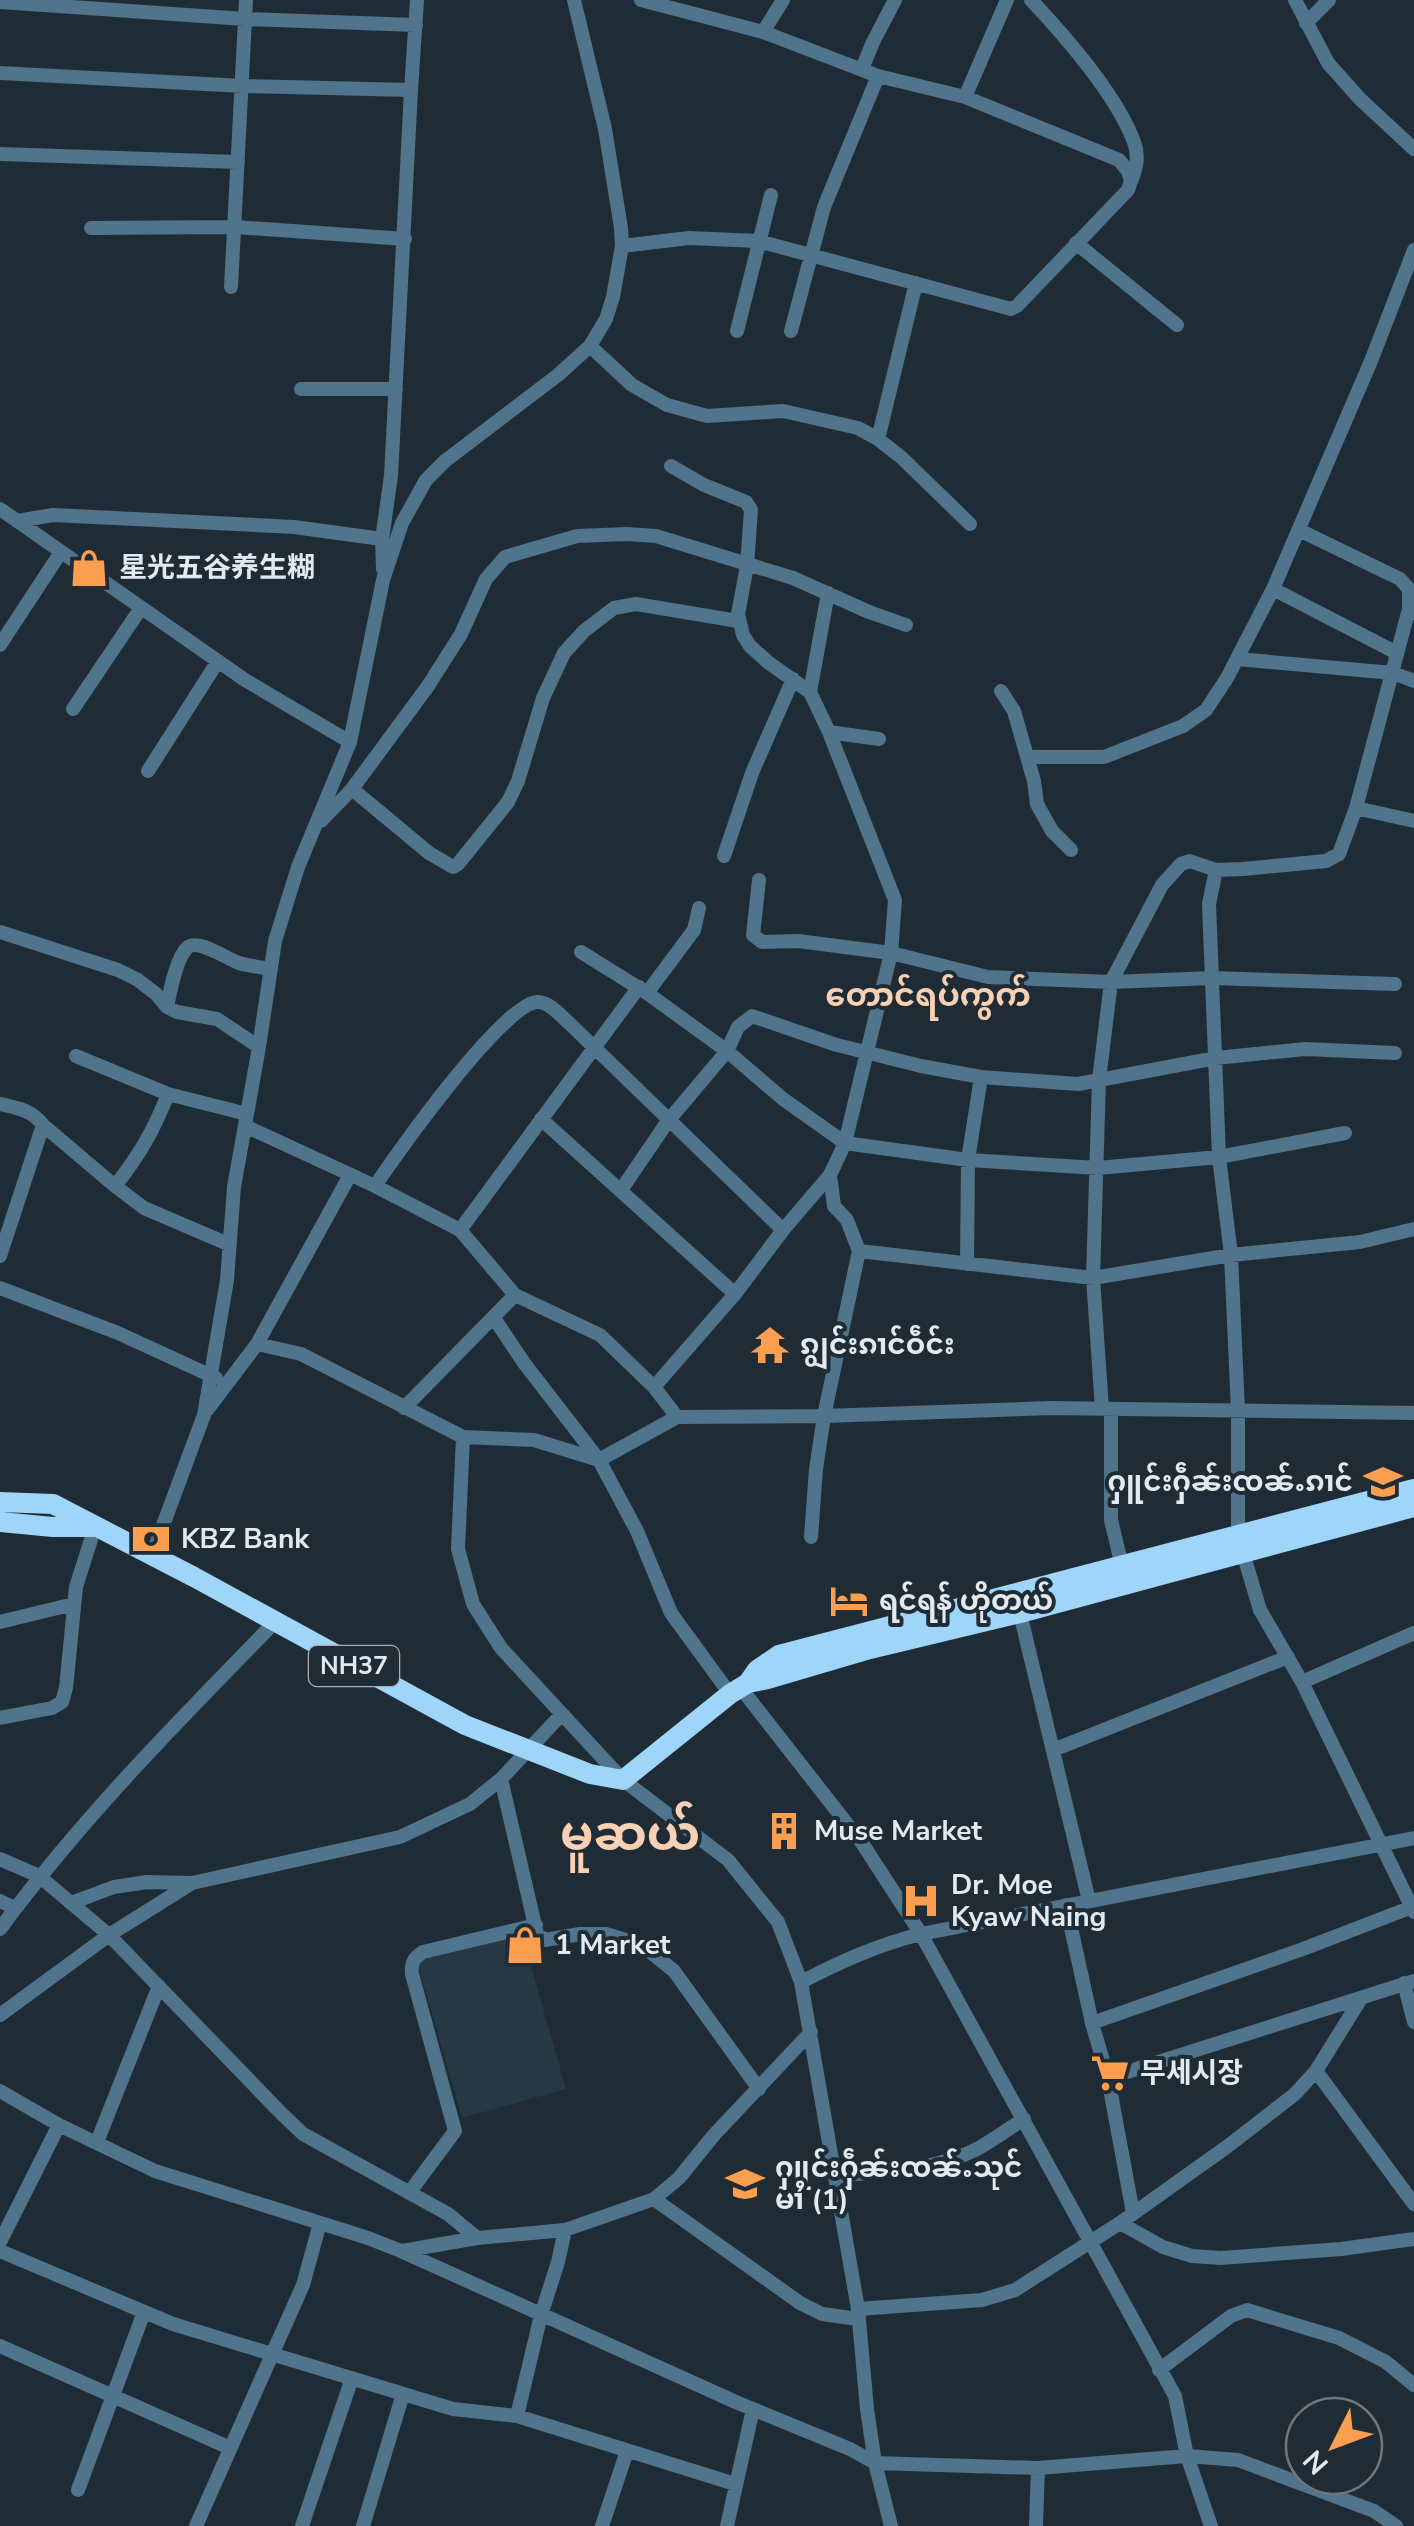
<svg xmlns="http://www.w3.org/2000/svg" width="1414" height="2526" viewBox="0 0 1414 2526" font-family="'Nunito Sans','Noto Sans SC','Noto Sans KR','Noto Sans Myanmar',sans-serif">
	<rect width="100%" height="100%" fill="#202c35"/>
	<!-- built -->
	<path fill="#263844" d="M521 1931 566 2089 462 2118 417 1961Z"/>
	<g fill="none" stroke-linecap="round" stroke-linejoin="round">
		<!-- minor -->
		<path stroke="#4f748c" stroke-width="14" d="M1031 0C1065 36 1117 96 1134 142 1139 155 1137 168 1131 181
			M1295 0 1328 63 1360 99 1414 149
			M0 2 245 19 416 25
			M1306 23 1329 0
			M763 32 783 0
			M862 69 873 42 895 0
			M0 73 243 86 411 90
			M965 97 1007 0
			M0 154 238 162
			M91 228 235 227 405 239
			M1076 243 1177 325
			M622 246 689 238 758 241 1011 309 1017 306 1128 190 1131 181 1128 171 1119 160 965 97 878 76 763 32 641 0
			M231 287 246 0
			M737 331 771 195
			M791 331 824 207 878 76
			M590 346 632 385 667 405 707 416 783 411 858 428 878 439 902 458 970 524
			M301 389H396
			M878 439 916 283
			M0 509 245 680 350 742
			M17 521 53 515 294 527 382 539
			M1299 530 1400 579 1409 589V609L1414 613
			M383 569 382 539 391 476 411 90 417 0
			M1273 589 1397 653
			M0 645 61 552
			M1237 659 1393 673 1414 681
			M1001 691 1014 711 1034 781 1037 804 1052 831 1071 850
			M810 692 828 593
			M73 709 141 608
			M829 732 879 739
			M1028 757H1104L1183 726 1206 710 1227 678 1273 589 1371 361 1414 250
			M148 771 218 661
			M352 789 429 853 453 867 458 864 508 802 518 781 543 698 564 653 584 631 614 608 636 604 738 621
			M1356 808 1414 821
			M321 821 352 789 428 686 461 634 486 579 505 557 577 536 627 534 656 536 793 578 869 612 906 625
			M724 856 752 773 793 679
			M1216 870 1209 904 1219 1157 1231 1255 1238 1411V1536L1260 1610 1302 1682 1414 1912
			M759 880 753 935 762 942 798 941 891 953 988 977 1111 982 1213 978 1395 984
			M0 932 118 970 138 980 156 994 167 1007 177 1012 217 1019 259 1047
			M581 952 647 993 727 1051 783 1099 845 1143 968 1160 1098 1168 1219 1157 1345 1133
			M647 993 694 930 699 908
			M167 1007C170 992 176 957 188 947 199 939 227 959 239 963 249 966 260 967 270 969
			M76 1056 168 1094 247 1114
			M0 1104C18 1108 32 1110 43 1125L115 1186 144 1208 228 1244
			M541 1119 735 1294
			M245 1126 375 1186 460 1230 515 1295 600 1335 654 1387 677 1417
			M115 1186C140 1154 153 1132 168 1094
			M375 1186C396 1154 503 1004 537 1002 549 1001 561 1016 569 1023L783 1230
			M621 1190 668 1121 727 1051 738 1027 752 1016 837 1045 921 1066 981 1077 1078 1084 1216 1058 1305 1049 1395 1053
			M460 1230 639 987
			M859 1251 1093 1278 1231 1255 1360 1242 1414 1229
			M0 1256 43 1125
			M967 1264 968 1160 981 1077
			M0 1288 118 1333 216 1378
			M494 1318 524 1363 599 1460 637 1531 671 1613 730 1694
			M257 1344 301 1354 463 1437 534 1440 599 1460 677 1417 824 1416 1050 1408 1414 1413
			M654 1387 735 1294 783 1230 830 1175 845 1143 891 953 895 900 829 732 810 692 769 663 750 646 743 635 738 614 747 566 751 510 746 502 704 485 671 466
			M404 1408 515 1295
			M1102 1409 1093 1278 1099 1080 1111 982 1162 885 1181 864 1190 861 1216 870 1243 869 1326 861 1339 854 1356 808 1409 609
			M1111 1409V1520L1122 1566
			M207 1410 257 1344 350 1175
			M463 1437 458 1549 473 1604 501 1648 623 1780 728 1860 778 1922 801 1982 858 2309 867 2409 875 2463 891 2526
			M811 1537 816 1469 824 1416 859 1251 847 1220 834 1206 830 1175
			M152 1555 204 1415 227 1280 234 1187 259 1047 275 941 298 867 350 742 383 580 402 523 426 480 445 461 558 375 590 346 606 319 613 297 622 246 621 228 605 129 574 0
			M1018 1605 1089 1901
			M0 1622 74 1604
			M1302 1682 1414 1633
			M740 1687 862 1843 921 1934 1175 2396 1187 2456 1211 2526
			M0 1718 52 1708 62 1702 66 1688 76 1587 95 1527
			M1053 1750 1288 1657
			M501 1779 537 1934 545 1940 580 1934H606L642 1945 674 1971 759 2089
			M0 1859 39 1876 109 1935 281 2113 303 2134 448 2214 477 2238
			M0 1901 15 1908
			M71 1903 114 1887 147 1882 192 1883
			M1066 1905 1092 2023 1108 2078 1133 2213
			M0 1929C82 1818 179 1720 275 1622
			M801 1982C842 1961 877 1945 921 1934L1414 1838
			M1404 1983 1414 2022
			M0 2015 109 1935 192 1883 400 1837 470 1804 501 1779 562 1714
			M1092 2023 1303 1949 1412 1907
			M1316 2071 1414 2204
			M1108 2078 1414 1981
			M0 2091 59 2125 155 2171 368 2238 401 2251 738 2403 850 2449 875 2463 1038 2468 1187 2456 1238 2460 1374 2511 1396 2526
			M97 2142 159 1986
			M836 2176C883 2171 934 2171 977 2149 993 2140 1008 2129 1024 2119
			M409 2193 455 2131 412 1974C411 1962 414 1958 423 1952L536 1925
			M654 2199 679 2178 713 2136 811 2032
			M1120 2223 1163 2247 1192 2256 1221 2258 1341 2249 1414 2239
			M0 2242 59 2125
			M0 2251 173 2324 453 2409 517 2416 735 2484
			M402 2251 477 2238 565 2230 654 2199 800 2303 822 2314 858 2319
			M858 2309 982 2300 1015 2290 1120 2223 1228 2146 1295 2094 1316 2071 1360 2000
			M0 2346 230 2448
			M1159 2370 1231 2316 1247 2310 1339 2338 1386 2362 1414 2385
			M517 2416 541 2315 558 2262 565 2230
			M78 2490 144 2312
			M196 2526 303 2285 320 2223
			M302 2526 352 2378
			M363 2526 403 2394
			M602 2526 627 2451
			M727 2526 753 2409
			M1036 2526 1038 2468"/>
		<!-- highway -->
		<path stroke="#9fd5f9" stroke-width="20" d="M0 1502 53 1504 194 1577 465 1725 590 1774 623 1780 730 1694 748 1683 768 1679 870 1649 1020 1613 1414 1507
			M0 1522 53 1527H93
			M748 1683 757 1670 779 1655 1414 1489"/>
	</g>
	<!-- icons -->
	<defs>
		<g id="shop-bare" transform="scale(3)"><path d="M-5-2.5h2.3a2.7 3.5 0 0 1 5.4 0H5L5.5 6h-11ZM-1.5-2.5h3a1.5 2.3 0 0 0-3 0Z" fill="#fb9e50" stroke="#202c35" stroke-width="2.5" paint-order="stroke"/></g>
		<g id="temple-bare" transform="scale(3)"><path d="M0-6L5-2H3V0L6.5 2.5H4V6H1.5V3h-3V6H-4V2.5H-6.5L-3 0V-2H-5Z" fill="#fb9e50" stroke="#202c35" stroke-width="2.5" paint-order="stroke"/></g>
		<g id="school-bare" transform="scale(3)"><path d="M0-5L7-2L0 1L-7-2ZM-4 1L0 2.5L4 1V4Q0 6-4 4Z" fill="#fb9e50" stroke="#202c35" stroke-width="2.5" paint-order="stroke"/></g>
		<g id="bank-bare" transform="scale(3)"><path d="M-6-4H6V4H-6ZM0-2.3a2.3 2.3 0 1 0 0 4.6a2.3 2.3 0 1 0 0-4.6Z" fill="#fb9e50" stroke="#202c35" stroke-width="2.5" paint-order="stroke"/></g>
		<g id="hotel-bare" transform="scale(3)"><path d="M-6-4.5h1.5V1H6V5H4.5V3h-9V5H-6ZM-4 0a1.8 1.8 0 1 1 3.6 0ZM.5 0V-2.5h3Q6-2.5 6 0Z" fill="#fb9e50" stroke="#202c35" stroke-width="2.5" paint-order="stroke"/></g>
		<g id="building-bare" transform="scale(3)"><path d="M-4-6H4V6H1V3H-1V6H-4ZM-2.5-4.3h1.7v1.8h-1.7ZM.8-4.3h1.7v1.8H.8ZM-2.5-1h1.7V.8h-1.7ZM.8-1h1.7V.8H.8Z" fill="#fb9e50" stroke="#202c35" stroke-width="2.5" paint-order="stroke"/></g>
		<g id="hospital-bare" transform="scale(3)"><path d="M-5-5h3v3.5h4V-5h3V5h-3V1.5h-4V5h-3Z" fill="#fb9e50" stroke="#202c35" stroke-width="2.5" paint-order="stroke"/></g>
		<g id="supermarket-bare" transform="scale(3)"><path d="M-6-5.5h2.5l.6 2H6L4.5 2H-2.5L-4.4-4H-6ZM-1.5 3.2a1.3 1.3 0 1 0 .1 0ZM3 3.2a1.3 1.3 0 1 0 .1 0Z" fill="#fb9e50" stroke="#202c35" stroke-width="2.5" paint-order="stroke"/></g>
	</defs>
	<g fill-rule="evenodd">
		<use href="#shop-bare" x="89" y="568"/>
		<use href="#temple-bare" x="770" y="1345"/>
		<use href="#school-bare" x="1383" y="1482"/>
		<use href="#bank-bare" x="151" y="1539"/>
		<use href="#hotel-bare" x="849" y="1601"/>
		<use href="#building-bare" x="784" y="1831"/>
		<use href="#hospital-bare" x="921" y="1901"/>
		<use href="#shop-bare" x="525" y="1945"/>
		<use href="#supermarket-bare" x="1110" y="2073"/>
		<use href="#school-bare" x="745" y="2184"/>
	</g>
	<g text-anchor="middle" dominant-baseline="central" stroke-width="8" stroke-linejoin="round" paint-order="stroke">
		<!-- shield labels -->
		<rect fill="#202c35" stroke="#a8b1b7" stroke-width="2.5" x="309" y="1646" width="90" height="40" rx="8"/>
		<g font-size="25" font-weight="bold" fill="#e2eaef">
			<text x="354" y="1666">NH37</text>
		</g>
		<!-- poi labels -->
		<g font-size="28" font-weight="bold" fill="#e2eaef" stroke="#202c35" text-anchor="start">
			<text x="119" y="568">星光五谷养生糊</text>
			<text x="800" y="1345">ၵျွင်းၵၢင်ဝဵင်း</text>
			<text x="1353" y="1482" text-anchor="end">ႁူင်းႁဵၼ်းၸၼ်ႉၵၢင်</text>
			<text x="181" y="1539">KBZ Bank</text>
			<text x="879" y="1601">ရင်ရန် ဟိုတယ်</text>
			<text x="814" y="1831">Muse Market</text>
			<text x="951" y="1885">Dr. Moe<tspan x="951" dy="32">Kyaw Naing</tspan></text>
			<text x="555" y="1945">1 Market</text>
			<text x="1140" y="2073">무세시장</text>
			<text x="775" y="2168">ႁူင်းႁဵၼ်းၸၼ်ႉသုင်<tspan x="775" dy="32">မၢႆ (1)</tspan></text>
		</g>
		<!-- quarter labels -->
		<g font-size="32" font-weight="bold" fill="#f8d0b3" stroke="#202c35">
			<text x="928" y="995">တောင်ရပ်ကွက်</text>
		</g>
		<!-- town labels -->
		<g font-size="48" font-weight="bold" fill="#f8d0b3" stroke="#202c35">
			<text x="630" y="1834">မူဆယ်</text>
		</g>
	</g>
	<!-- north arrow -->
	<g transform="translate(1334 2446) rotate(228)"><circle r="48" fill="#202c35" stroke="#6e787f" stroke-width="2.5"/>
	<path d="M0-8L18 38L0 25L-18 38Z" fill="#fb9e50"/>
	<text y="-15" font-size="28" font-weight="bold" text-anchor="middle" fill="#e2eaef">N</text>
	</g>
</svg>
